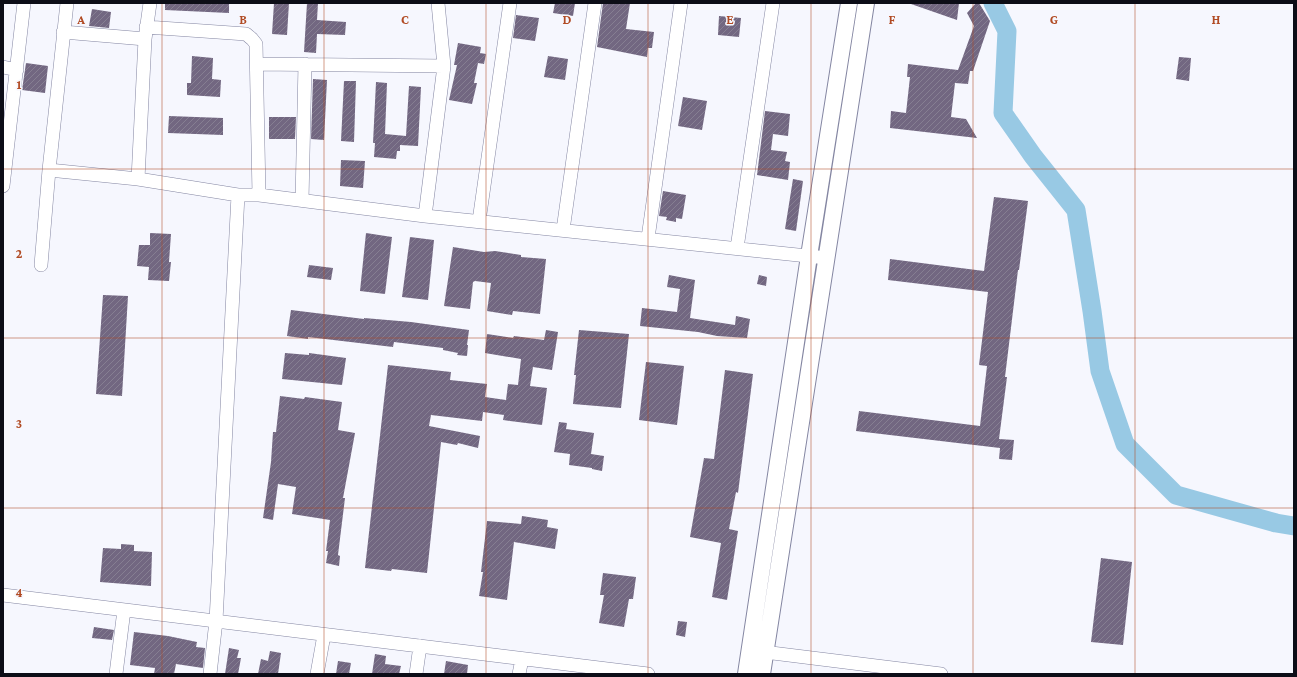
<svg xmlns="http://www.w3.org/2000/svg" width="1297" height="677" viewBox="0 0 1297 677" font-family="'Crimson Pro',serif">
	<defs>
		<pattern id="building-hatch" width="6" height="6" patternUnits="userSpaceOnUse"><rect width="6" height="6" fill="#726781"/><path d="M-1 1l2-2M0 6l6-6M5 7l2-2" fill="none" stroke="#867f92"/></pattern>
	</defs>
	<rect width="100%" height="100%" fill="#f6f7fe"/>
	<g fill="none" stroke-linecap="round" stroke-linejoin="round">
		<!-- river -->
		<path stroke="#98c9e4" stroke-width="19" d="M993 3 1007 31 1003 113 1033 156 1076 210 1092 311 1100 371 1125 444 1176 495 1276 523 1294 526"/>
	</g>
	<!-- building -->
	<path fill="url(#building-hatch)" d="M165 3H229V13L165 10Z
		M274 3H289L287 35 272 34Z
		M307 3H318L317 20 346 22 345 35 317 34 316 53 304 52Z
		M555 3H575L573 16 553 13Z
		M603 3H630L626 29 654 32 652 48H648L647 57 597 47Z
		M911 3H959L957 20 911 4Z
		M976 3H979L990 21 973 71H970L968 84 955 83 951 117 966 119 977 138 890 128 891 111 906 113 910 77H907L908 64 958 70 974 26 967 13Z
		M92 9 111 12 109 28 89 26Z
		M516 15 539 18 535 41 513 38Z
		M719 16 741 18 739 37 718 35Z
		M458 43 481 47 480 53 486 54 484 64 478 63 474 83H477L472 104 449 100 457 65H454Z
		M192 56 213 58 212 79 221 80 220 97 187 95V83H191Z
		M548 56 568 59 565 80 544 77Z
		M1179 57 1191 58 1189 81 1176 79Z
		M26 63 48 66 45 93 22 90Z
		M313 79 327 80 324 140 311 139Z
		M344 81H356L354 142 341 141Z
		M376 82 387 83 385 134 406 136 409 86 421 87 418 146 400 145V151H397L396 159 374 157 375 143H373Z
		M683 97 707 101 702 130 678 126Z
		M765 111 790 114 788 136 773 134 771 150 787 152 785 161 790 162 788 180 757 175Z
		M169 116 223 118V135L168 133Z
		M269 117H296L295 139H269Z
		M341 160 365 161 363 188 340 186Z
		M793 179 803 181 796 231 785 229Z
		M663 191 686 195 682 219 676 218V222L666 220 667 217 659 216Z
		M994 197 1028 201 1019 270H1018L1005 377H1007L999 439 1014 440 1012 460 999 459 1000 448 856 431 859 411 980 426 987 366 979 365 988 292 888 280 890 259 984 271Z
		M150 233 171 234 169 262H171L169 281 148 280 149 267 137 266 139 245H150Z
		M366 233 392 237 385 294 360 291Z
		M410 237 434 240 428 300 402 297Z
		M453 247 484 252 495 251 521 255V257L546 259 540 314 513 311 512 315 487 311 491 283 475 281 473 282 470 309 444 306Z
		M309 265 333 268 331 280 307 277Z
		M669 275 695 280 690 318 735 325 736 316 750 319 747 338 717 336 698 332 640 326 642 308 677 312 680 289 667 287Z
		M759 275 767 277 766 286 757 284Z
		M103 295 128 296 122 396 96 394Z
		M291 310 364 319V318L411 322 469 330 467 345H468L467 356 457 355 458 353 443 350V348L394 342 393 347 308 337V339L287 336Z
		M546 330 558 332 552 370 533 367 530 386 547 388 542 425 503 420 504 415 483 412 482 421 431 415 429 426 480 436 478 448 458 443 457 445 441 442 427 573 392 569 391 571 365 568 388 365 451 372 450 380 487 384 485 397 506 400 508 384 518 385 521 359 485 353 487 334 513 338 514 336 544 340Z
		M579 330 629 334 621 408 573 404 576 375H574Z
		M285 353 309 355V353L346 358 342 385 282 379Z
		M646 362 684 366 677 425 639 420Z
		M725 370 753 374 738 493 736 492 729 529 738 531 727 600 712 597 721 543 690 537 704 458 714 459Z
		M280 396 304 399 305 397 342 402 338 430 355 433 343 498H345L338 555 340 556 339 566 326 563 328 551H326L330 520 292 514 296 487 278 484 273 520 263 518 271 462 273 432H276Z
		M559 422 567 423 566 429 594 433 591 454 604 456 602 471 592 469V468L569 465 570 454 554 452Z
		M522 516 548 520 547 527 558 529 555 549 514 542 507 600 479 596 483 572H481L487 521 521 524Z
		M121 544 134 545V551L152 552 151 586 100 582 103 548 121 549Z
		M1101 558 1132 562 1123 645 1091 642Z
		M603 573 636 577 633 599H629L624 627 599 623 604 595H600Z
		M678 621 687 622 685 637 676 635Z
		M94 627 114 630 112 640 92 638Z
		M134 632 168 636 197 642 196 647 205 648 203 668 176 664 174 674H154L155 668 130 665Z
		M229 648 239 650 237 658H241L238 674H225Z
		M270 651 281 653 278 674H258L261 659 268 661Z
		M375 654 386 656 385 664 401 666 399 674H372Z
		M338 661 351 663 349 674H336Z
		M446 661 468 665 467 674H444Z"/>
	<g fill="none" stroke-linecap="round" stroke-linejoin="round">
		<!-- minor casing -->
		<g stroke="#8486a2" stroke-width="14">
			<path id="minor" d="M146 27 246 34 252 39 256 44 259 195
				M63 32 145 39
				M257 64 444 66
				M3 67 17 70
				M49 170 138 179 238 195H259L425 216 827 258
				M138 179 145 39 150 3
				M3 186 24 3
				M302 200 305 64
				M425 216 444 66 438 3
				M479 221 510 3
				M563 230 595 3
				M648 238 681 3
				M737 248 773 3
				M41 265 49 170 67 3
				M3 595 648 674
				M756 651 941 674
				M116 674 124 610
				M210 674 216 621 238 195
				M317 674 324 635
				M416 674 420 646
				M519 674 522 659"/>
		</g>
		<!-- tertiary casing -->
		<g stroke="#8486a2" stroke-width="18">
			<path id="tertiary" d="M746 674 809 256 849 3
				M762 674 866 3"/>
		</g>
		<!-- minor -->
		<use href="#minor" stroke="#fff" stroke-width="13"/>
		<!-- tertiary -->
		<use href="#tertiary" stroke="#fff" stroke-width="16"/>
	</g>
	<!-- grid -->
	<path fill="none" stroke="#b14b24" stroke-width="1" stroke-opacity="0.55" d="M162 3V674M324 3V674M486 3V674M648 3V674M811 3V674M973 3V674M1135 3V674M3 169H1294M3 338H1294M3 508H1294"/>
	<g font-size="13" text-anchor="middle" font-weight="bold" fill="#b14b24" stroke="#f6f7fe" stroke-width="3" stroke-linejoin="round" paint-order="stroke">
		<text x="81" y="24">A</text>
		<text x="243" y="24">B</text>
		<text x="405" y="24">C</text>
		<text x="567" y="24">D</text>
		<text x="730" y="24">E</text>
		<text x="892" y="24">F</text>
		<text x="1054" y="24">G</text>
		<text x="1216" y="24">H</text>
		<text x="19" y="89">1</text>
		<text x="19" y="258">2</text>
		<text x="19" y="428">3</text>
		<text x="19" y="597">4</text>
	</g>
	<!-- border -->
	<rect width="1297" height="677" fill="none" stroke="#0c0d17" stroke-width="8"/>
</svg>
